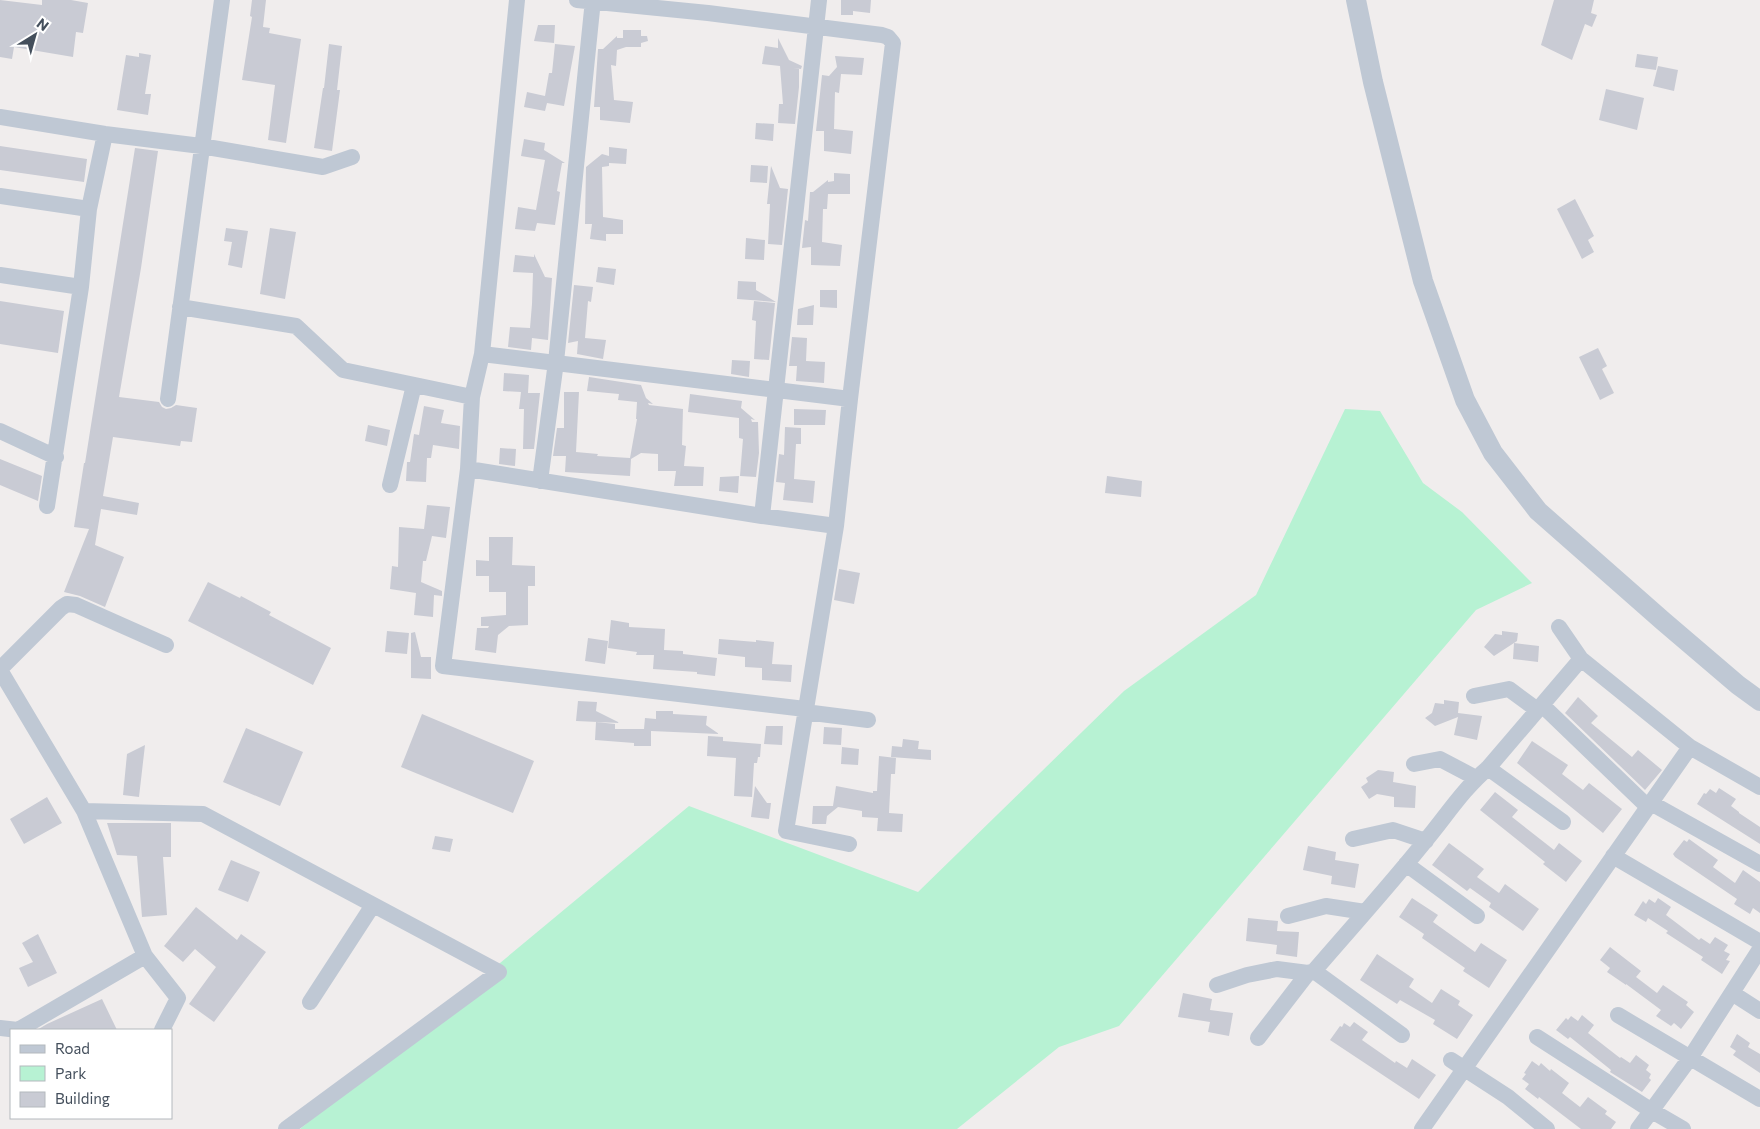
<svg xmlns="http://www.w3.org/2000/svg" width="1760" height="1129" viewBox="0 0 1760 1129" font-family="Commissioner,sans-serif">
	<rect width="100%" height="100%" fill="#f0eded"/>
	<!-- green -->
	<path fill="#b7f2d3" d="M1345 409 1380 411 1423 483 1462 512 1532 583 1476 610 1119 1026 1059 1047 957 1129H300L689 806 918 892 1124 691 1256 595Z"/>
	<!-- building -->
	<path fill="#c9cbd4" d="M0 0 42 5V0H71L88 3 83 33 76 32 73 57 14 47 12 59 0 57Z
		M252 0H266L263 27 270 28 269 33 301 39 286 143 268 140 275 85 242 80 252 17 250 16Z
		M841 0H871L870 13 853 11V15H841Z
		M1554 0H1594L1591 13 1597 15 1592 27 1585 24 1572 60 1541 45Z
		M538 25H555L554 43 534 41Z
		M623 30H641V36H647L648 41 641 43V47H626L617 50 616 66 611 65 614 100 633 102 630 123 600 120V107H594L598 49H603L617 36V38H623Z
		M778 38 789 60 802 66 801 69 793 68 799 69V87L795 124 778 123 779 104H783L780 66 762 64 765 46 778 48Z
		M329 44 342 46 337 90H340L332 151 314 148 323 88H324Z
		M555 44 575 46 564 106 547 103 545 111 524 107 527 92 545 96 549 73H552Z
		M139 53 151 55 145 94H151L148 115 117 110 126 55 139 57Z
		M1637 54 1658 57 1656 70 1635 67Z
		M835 56 864 58 862 75 841 74 839 93 835 92 834 129 853 131 851 154 824 151V131H816L822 75 829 76 837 67Z
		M1658 66 1678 70 1674 91 1653 86Z
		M1606 89 1644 98 1637 130 1599 120Z
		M756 123 774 124 773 141 755 139Z
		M524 139 545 143 544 150 565 163H562L557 191 560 192 555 225 537 223 535 231 515 229 518 207 536 210 545 160 521 156Z
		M0 146 87 159 84 182 0 170Z
		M609 147 627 149 626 164 609 163V166L602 167 603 217 623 220V234H606V241L590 239 592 224H585L586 167 602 154 609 156Z
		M135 148 158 151 141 268 119 397 159 402 162 407 166 409 171 408 176 405 197 408 192 442 181 441 180 446 113 437 103 496 139 503 137 515 101 509 95 545 124 557 105 607 80 596 64 592 89 529 74 527 84 463H85Z
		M751 165 768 166 767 183 750 182Z
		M771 166 780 188 788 189 782 245 768 244 770 204H767Z
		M834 173 850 174V194H828L827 209H823L822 242 842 245 840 266 811 265V247L802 248 805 220 808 221 810 192H813L828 180V182L834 181Z
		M1575 199 1594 236 1588 240 1594 252 1582 259 1557 209Z
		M226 228 248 231 242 268 228 265 232 242 224 241Z
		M270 228 296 232 285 299 260 294Z
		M746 238 765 240 764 260 745 259Z
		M534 254 545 277 552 278 548 340 532 338 531 350 508 347 510 327 530 328 532 304 533 273 513 272 515 255 534 257Z
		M598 267 616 269 614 285 596 282Z
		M738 281 756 282V290L776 302 737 299Z
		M574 285 593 287 591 302 588 301 585 338 606 340 603 359 577 354 578 341 568 343Z
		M820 290H837V308L820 307Z
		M0 301 64 311 58 353 0 344Z
		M754 301 775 303 769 360 754 359 756 321 752 320Z
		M814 305 813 325H797L798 309Z
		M792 337 807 338 806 361 825 362 824 383 796 381 797 366H789Z
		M1598 348 1607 366 1602 369 1614 393 1600 400 1579 357Z
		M732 360 750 361 749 377 731 374Z
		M504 373 529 375 528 393H540L534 449H523L524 409H519L521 392 503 391Z
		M589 377 641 385 646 398 653 404 648 403 649 405 683 409 682 445 686 446 684 466 704 467 703 486H674L676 471H658V454L641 453 631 459 630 476 565 472 566 456H553L557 428H564V392H579L576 452 598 454 597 456 630 458 637 419H636L637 402 618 400 619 394 587 391Z
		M690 394 742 401 741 408 755 420 751 419 752 422H758L759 453 756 477 740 476 743 439 739 438V418L688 412Z
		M424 406 444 410 441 423 460 426 459 449 433 445 431 458H427L426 482 406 481 407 462H410L414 434 419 435Z
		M794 409 826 410 825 425H794Z
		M368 425 390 430 387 446 365 441Z
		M785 427 801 428V444H796L794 479 815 481 813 503 783 500 785 483 776 482 779 454 784 455Z
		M500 448 516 449 515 466 499 464Z
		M0 459 42 476 38 501 0 485Z
		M739 476 738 493 719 491 720 477Z
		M1107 476 1142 481 1141 497 1105 493Z
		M427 505 450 507 446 538 432 536 426 561H423L421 582 442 591V596L434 595 433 617 414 615 416 593 390 589 392 566 398 567 399 527 424 529Z
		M489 537H513L512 565 535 566V586H528V625L509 626 498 635 496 653 475 650 477 628H488L489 626H481V617L506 615V592H489V576H476V560L489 561Z
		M839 569 860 573 854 604 834 600Z
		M208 582 240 598 241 596 271 612 269 615 331 648 313 685 188 621Z
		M611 620 629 623V627L665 629 664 650 683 651V654L717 658 715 676 697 674V672L653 669 654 655H636L637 652 608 648Z
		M387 631 409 633 407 654 385 652Z
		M1502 631 1518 633 1517 641 1514 643 1539 646 1538 662 1513 659 1514 643 1494 656 1484 647 1495 634 1502 635Z
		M415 632 421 657H431V679L411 678V633Z
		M588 638 608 641 605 664 585 661Z
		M719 639 756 642V640L774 642 772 664 792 665 791 682 762 680V668L745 667V657L718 654Z
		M1578 697 1598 716 1591 723 1632 757 1638 750 1662 770 1645 790 1565 713Z
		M1444 700 1459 702 1458 713 1482 716 1477 740 1454 735 1458 717 1435 726 1425 718 1432 713 1435 703 1444 704Z
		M578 701 597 702 596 711 620 723 576 721Z
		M656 711H673V714L707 716 706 725 719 734 651 731V746H634V743L595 740 596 722 615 724V729H644L645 718 656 719Z
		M422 714 534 761 513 813 401 767Z
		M766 726H783L782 745 764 744Z
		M824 727 842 728 841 745 823 744Z
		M246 728 303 752 280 806 223 782Z
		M708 736 723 737V741L761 744 760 757H758L757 763H754L752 797 734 796 736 758 707 756Z
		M903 739 919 741 918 749 931 750V760L891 757 892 746 902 747Z
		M1532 741 1568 765 1562 774 1583 790 1589 783 1622 809 1603 833 1517 763Z
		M145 745 139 797 123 795 127 754Z
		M842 747 859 749 858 765 841 764Z
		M879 756 896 758 895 774H891L889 813 903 814 902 832 877 831 878 818 862 817V811L838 807 827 816 826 824H812L813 806H833L836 786 873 793V791H877Z
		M1378 770 1394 772 1393 782 1416 786 1415 808 1394 807V797L1377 794 1369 799 1361 787 1368 782 1366 778Z
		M755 786 767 803H771L769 819 751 817Z
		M1719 788 1736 799 1731 806 1739 812V813L1760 827V844L1697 804 1704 793 1706 794 1710 789 1716 793Z
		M1495 792 1518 810 1512 817 1554 850 1559 843 1582 861 1566 882 1543 864 1545 862 1480 810Z
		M47 797 62 823 24 844 10 819Z
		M107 823H171V857H163L167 915 142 917 137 856 117 855Z
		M435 836 453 839 450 852 432 849Z
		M1689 839 1718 860 1713 867 1735 883 1743 870 1760 882V913L1753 908 1750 914 1734 904 1737 899 1675 857 1673 854 1684 840 1687 842Z
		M1449 843 1484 869 1477 877 1499 893 1505 884 1539 909 1523 931 1489 907 1491 903 1470 888 1467 891 1432 865Z
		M1308 846 1336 852 1335 860 1359 864 1355 888 1331 884 1332 876 1303 870Z
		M231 860 260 872 248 902 218 890Z
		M1412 898 1438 915 1433 922 1475 952 1481 943 1507 960 1489 988 1463 971 1465 968 1422 938 1424 934 1399 917Z
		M1658 898 1671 907 1666 915 1699 940 1701 938 1710 944 1715 937 1728 945 1724 951 1730 954 1726 960 1730 961 1722 974 1701 960 1703 957 1666 933 1668 931 1648 918 1646 922 1634 915 1643 901 1646 904 1649 899 1655 903Z
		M196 907 237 940 241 934 266 952 214 1022 189 1004 216 967 195 949 183 962 164 946Z
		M1248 918 1278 921 1277 931 1299 932 1297 957 1276 954 1277 945 1246 941Z
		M38 934 57 973 28 987 19 968 33 962 22 943Z
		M1610 947 1641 971 1636 977 1657 993 1663 985 1688 1002 1686 1005 1694 1012 1681 1029 1674 1023 1671 1026 1656 1016 1661 1010 1626 984V985L1607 972 1610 968 1600 960Z
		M1377 954 1414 979 1409 987 1432 1003 1441 989 1460 1001 1458 1005 1473 1015 1457 1039 1433 1024 1435 1020 1400 1000 1397 1004 1360 980Z
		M1183 993 1212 999 1210 1010 1233 1013 1229 1036 1208 1032 1210 1022 1178 1017Z
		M102 999 117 1030H37L47 1024Z
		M1582 1015 1594 1025 1588 1033 1620 1058 1621 1057 1630 1063 1636 1055 1649 1065 1646 1070 1651 1074 1649 1078 1651 1080 1642 1092 1610 1072 1611 1070 1570 1037 1568 1039 1556 1030 1566 1018 1568 1020 1571 1016 1578 1021Z
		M1354 1022 1368 1032 1362 1040 1395 1063 1396 1061 1407 1068 1412 1059 1436 1075 1419 1099 1330 1040 1340 1026 1342 1027 1344 1023 1350 1027Z
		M1737 1034 1750 1043 1748 1047 1760 1054V1073L1733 1055 1736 1051 1730 1047Z
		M1532 1061 1539 1066 1541 1063 1550 1071 1551 1069 1569 1083 1562 1093 1580 1107 1588 1097 1607 1111 1605 1114 1616 1122 1611 1129H1581L1539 1097 1538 1099 1525 1089 1529 1084 1522 1079 1526 1074 1524 1073Z"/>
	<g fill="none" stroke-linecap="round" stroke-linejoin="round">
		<!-- minor -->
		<path stroke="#bfc8d4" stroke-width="16" d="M517 0 482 354 472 397 468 469 443 666 805 709
			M577 0 708 13 882 35 888 37 893 43 850 399 836 526 786 831 849 844
			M0 117 105 134 201 146 323 167 352 157
			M0 196 89 209
			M0 275 81 287
			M180 307 296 326 343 370 472 397
			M482 354 850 399
			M168 399 222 0
			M0 431 56 457
			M468 469 762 516 836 526
			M540 481 556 362 593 0
			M390 485 414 385
			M47 506 81 287 89 209 105 134
			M762 516 819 0
			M1559 627 1581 659 1690 747 1760 787
			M0 669 61 608 67 604 76 605 166 645
			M0 670 84 811 145 956 18 1030 0 1028
			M1474 696 1509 689 1536 709
			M1542 705 1648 807
			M805 712 868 720
			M1414 764 1440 759 1476 778
			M1488 768 1563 822
			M1651 803 1760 864
			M84 811 203 814 499 972 286 1129
			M1353 839 1393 830 1426 841
			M1613 856 1760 942
			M1406 864 1477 916
			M1288 916 1326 906 1365 912
			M145 956 178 998 162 1030
			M1314 971 1402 1035
			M1217 985 1247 975 1277 969 1308 973
			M1732 993 1760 1011
			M310 1002 373 905
			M1618 1015 1760 1099
			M1537 1037 1652 1111 1683 1129
			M1258 1038 1308 973 1314 971C1351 928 1390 885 1426 840 1446 816 1464 788 1488 768L1581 659
			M1451 1060 1508 1097 1547 1129
			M1422 1129 1690 747
			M1638 1129 1690 1058 1760 949"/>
		<!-- tertiary -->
		<path stroke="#bfc8d4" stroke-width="20" d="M1356 0 1373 82 1423 281 1465 400 1493 453 1538 511 1663 621 1738 685 1760 701"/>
	</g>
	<!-- legend -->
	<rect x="10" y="1029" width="162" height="90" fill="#ffffff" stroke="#b4b9be"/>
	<rect x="20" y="1045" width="25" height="8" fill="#bfc8d4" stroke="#b4b9be"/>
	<text x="55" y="1054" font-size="15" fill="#444f5c">Road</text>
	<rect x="20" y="1066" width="25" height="15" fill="#b7f2d3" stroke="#b4b9be"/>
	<text x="55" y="1079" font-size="15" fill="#444f5c">Park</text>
	<rect x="20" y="1092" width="25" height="15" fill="#c9cbd4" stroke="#b4b9be"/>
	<text x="55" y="1104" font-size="15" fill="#444f5c">Building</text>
	<!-- north arrow -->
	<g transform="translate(35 35) rotate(37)" stroke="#ffffff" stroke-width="4" paint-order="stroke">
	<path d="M0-4L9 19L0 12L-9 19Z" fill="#444f5c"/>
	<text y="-8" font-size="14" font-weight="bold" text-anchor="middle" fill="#444f5c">N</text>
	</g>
</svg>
